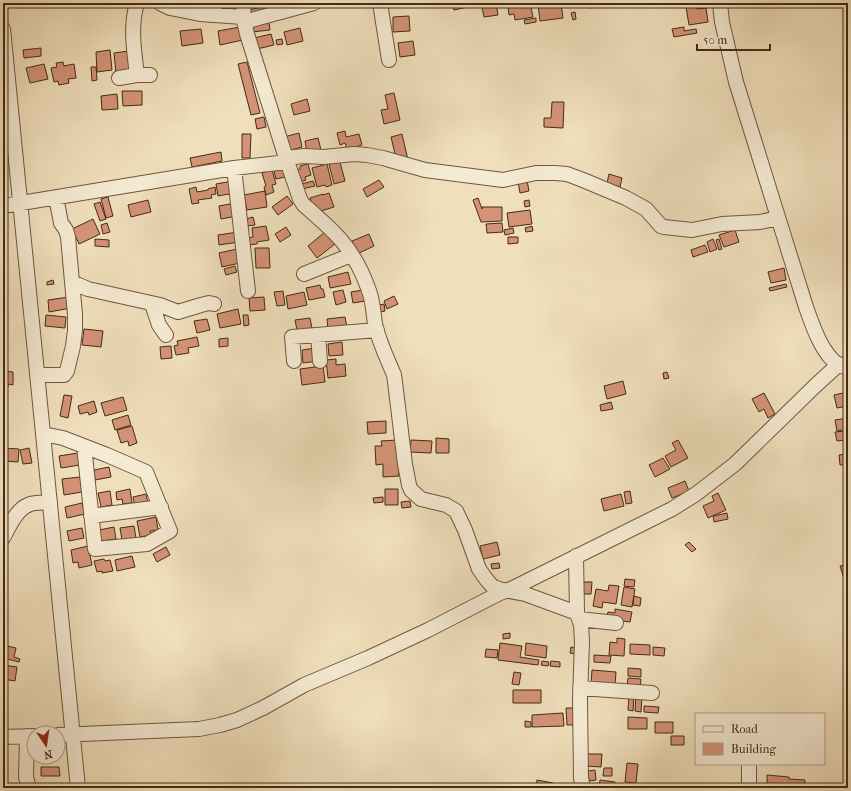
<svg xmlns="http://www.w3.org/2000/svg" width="851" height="791" viewBox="0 0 851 791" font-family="'IM FELL French Canon',serif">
	<rect width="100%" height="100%" fill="#f0dfbc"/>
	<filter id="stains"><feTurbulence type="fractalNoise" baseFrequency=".005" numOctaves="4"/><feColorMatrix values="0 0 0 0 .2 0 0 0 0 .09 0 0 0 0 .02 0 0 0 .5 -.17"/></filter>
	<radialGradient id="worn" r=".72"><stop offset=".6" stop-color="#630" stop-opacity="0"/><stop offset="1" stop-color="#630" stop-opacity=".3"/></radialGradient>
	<!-- building -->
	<path fill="#d49377" stroke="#432b15" d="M192 3H207V5L193 7Z
		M220 3H238L237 12 220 11Z
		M267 3H278L279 7 268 10Z
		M452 3H480L481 4 454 10Z
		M481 3H496L498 15 484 17Z
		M530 3 533 17 515 20 514 14 509 15 508 6Z
		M545 3H561L563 18 540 21 538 4Z
		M582 3H594L595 7 589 8 588 5 583 6Z
		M696 5 697 9 706 8 708 22 689 25 686 7Z
		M263 7 264 12 249 16 248 10Z
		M575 12 576 19 573 20 571 13Z
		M409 16 410 31 393 32V17Z
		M536 18V22L525 24 524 20Z
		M269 22 270 30 252 32 251 24Z
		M240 27 243 40 220 45 218 31Z
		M684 27V31L696 29 697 33 674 37 672 29Z
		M300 28 303 41 287 45 284 32Z
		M201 29 203 43 182 46 180 31Z
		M271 34 274 45 257 49 254 38Z
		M282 39 283 44 277 45 276 40Z
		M413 41 415 55 400 57 398 43Z
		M41 48V56L24 58 23 50Z
		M110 50 112 70 97 72 96 52Z
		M129 51 131 71 116 73 114 53Z
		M63 62 64 66 74 64 76 78 68 79 69 83 59 85 58 81 54 82 51 68 57 67 56 63Z
		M247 62 260 113 251 115 238 64Z
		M44 64 48 79 30 83 26 68Z
		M91 67H96L97 80 92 81Z
		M122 91H142V105L123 106Z
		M394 93 400 120 384 124 381 110 388 109 385 95Z
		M117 94 118 109 102 110 101 96Z
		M307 99 310 111 294 115 291 104Z
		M552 102H564L563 128 544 127V118H551Z
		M264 117 266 127 257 129 255 119Z
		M345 131 346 137 359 134 362 145 347 149 345 143 340 145 337 133Z
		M299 133 302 147 288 151 284 137Z
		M242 134H251L250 158H242Z
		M402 134 408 160 396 158 391 137Z
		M318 138 321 150 307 153 305 141Z
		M221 152 222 161 192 167 190 158Z
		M340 162 345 181 334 184 329 164Z
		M308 164 311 175 305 177 306 180 297 183 294 171 300 169V166Z
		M327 164 332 185 326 187 325 185 317 187 312 168Z
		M283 169 285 177 276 179 274 171Z
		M272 170 276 184 272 185 274 192 266 195 264 187 266 186 262 173Z
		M609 174 622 178 620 187 607 183Z
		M379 180 384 187 367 197 363 189Z
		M527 180 529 191 520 193 518 181Z
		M233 181 235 193 218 196 216 184Z
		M313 181 315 186 302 189 301 184Z
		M196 187 197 192 208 190V189L215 187 216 194 211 195 212 198 198 200 199 203 192 204 189 189Z
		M265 191 267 207 247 210 244 195Z
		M329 193 334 207 321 211V210L314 212 310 198 323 194V195Z
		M287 196 293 204 278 215 272 207Z
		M108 197 113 216 106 218 101 199Z
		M478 198 482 209V207H502V221L481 222 473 200Z
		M148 200 151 212 131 217 128 205Z
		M529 200 530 206 525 207 524 201Z
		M100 202 106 219 100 221 94 204Z
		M235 203 237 216 221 219 219 206Z
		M530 210 532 224 509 227 507 213Z
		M253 217 255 225 247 226 246 219Z
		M93 219 100 234 79 244 72 229Z
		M107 223 110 232 103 234 101 225Z
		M502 223 503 232 487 233 486 224Z
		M266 226 269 240 257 242V244L248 245 247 238 253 237 252 228Z
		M532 226 533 231 526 232 525 228Z
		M286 227 291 235 280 242 275 234Z
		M513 228 514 233 505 235 504 230Z
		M735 230 739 242 724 247 719 235Z
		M238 232 239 242 219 245 218 235Z
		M325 232 335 244 317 258 308 246Z
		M369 234 374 246 357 254 352 241Z
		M508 237H518V243L508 244Z
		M95 239 109 240V247L95 246Z
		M713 239 717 249 710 252 707 242Z
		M719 239 722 249 719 250 716 240Z
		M705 245 708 252 693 257 691 250Z
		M255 248H269L270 268H256Z
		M237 249 240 263 222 267 219 253Z
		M235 266 237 272 226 275 224 269Z
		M784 268 786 280 771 283 768 272Z
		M348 272 351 284 330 288 328 277Z
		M53 280 54 284 47 285V282Z
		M786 284 787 287 770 291 769 288Z
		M320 285 321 289H323L325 297 309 300 306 288Z
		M343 290 346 302 336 305 333 292Z
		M363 290 365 301 353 303 351 292Z
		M283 291 285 305 277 306 274 292Z
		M304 292 307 305 288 309 286 296Z
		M394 296 398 304 387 309 384 301Z
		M69 297 71 308 49 312 48 300Z
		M264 297 265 310 250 311 249 298Z
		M384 304 385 311 380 312 379 305Z
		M238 309 241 324 220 328 217 314Z
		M46 315 66 317 65 328 45 326Z
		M243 315H248L249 325 244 326Z
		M345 317 347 328 328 330 327 319Z
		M310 318 312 328 297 330 295 320Z
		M207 319 210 330 197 333 194 321Z
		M84 329 103 331 101 347 82 345Z
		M197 337 199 346 188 348 189 353 176 355 174 346 178 345 177 341Z
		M228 338V346L219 347V339Z
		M342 342 343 355 329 356 328 344Z
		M171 346 172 358 161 359 160 347Z
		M316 348 318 361 303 363 302 350Z
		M336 359V365L345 364 346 376 328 378 326 360Z
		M323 366 325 382 302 385 300 369Z
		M3 371 13 372V385L8 384V387H3Z
		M667 372 669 378 664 379 663 373Z
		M623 381 626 394 607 399 604 386Z
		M848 392V406L837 408 834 395Z
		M764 393 775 414 768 418 764 409 759 412 752 399Z
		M64 395 72 396 68 418 60 416Z
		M123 397 127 410 105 416 101 403Z
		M94 401 97 412 89 415 88 412 80 414 78 406Z
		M611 402 613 409 601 411 600 405Z
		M128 415 131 425 115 430 112 420Z
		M848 418V429L837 431 835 420Z
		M386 421V433L368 434 367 422Z
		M132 426 137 443 129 446 128 441 121 443 117 430Z
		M845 431 846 440 837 441 835 432Z
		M436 438 449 439V453H436Z
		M397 440 399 476 383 477V464L376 465 375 446H382L381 441Z
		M411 440 432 441 431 453 410 452Z
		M678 440 688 458 671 467 665 456 676 450 672 443Z
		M3 448 19 449 18 462 3 461Z
		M29 448 32 463 23 464 20 450Z
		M78 453 80 465 61 468 59 456Z
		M848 454V464L840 465 839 455Z
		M663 458 670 469 655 477 649 465Z
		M109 467 111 477 95 480 94 470Z
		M80 477 82 492 64 495 62 479Z
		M685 481 689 491 672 498 668 488Z
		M130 489 132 503 123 504 122 499 117 500 116 492Z
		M385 489H398V505H385Z
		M110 491 112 505 101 507 98 493Z
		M630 491 632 503 626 504 624 492Z
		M718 493 726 510 708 518 703 506 714 501 712 496Z
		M146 494 148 504 135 507 133 497Z
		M621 494 624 506 604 511 601 499Z
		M383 497V502L374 503 373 498Z
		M410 501 411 507 402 508 401 502Z
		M82 503 85 514 67 518 65 507Z
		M727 513 728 519 714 522 713 516Z
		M156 517 158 530 150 531 151 535 140 537 137 521Z
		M134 526 136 538 122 540 120 528Z
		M114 527 116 539 101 541 99 530Z
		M82 528 84 538 69 541 67 531Z
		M497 542 500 555 483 559 480 546Z
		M689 542 696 549 692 552 685 545Z
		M88 546 92 565 79 568 78 562 73 563 71 550Z
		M166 547 170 555 157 562 153 554Z
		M132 556 135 567 117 571 115 560Z
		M104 559 105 561 110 560 113 571 102 573V571L97 572 94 561Z
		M499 563 500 568 492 569 491 564Z
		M848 564V582H845L840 566Z
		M625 579 635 580 634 587 624 586Z
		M583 582H592L591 594H582Z
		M609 585 619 586 616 604 603 602 602 608 593 606 596 589 608 591Z
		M624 587 635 589 632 607 621 605Z
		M634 596 641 598 640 606 633 605Z
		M615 609 632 612 630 622 606 619 608 612 615 613Z
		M510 633V638L503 639V634Z
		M617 638 625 639 624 656 609 655 610 642 617 643Z
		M500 643 522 646 520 657 539 660 538 665 498 660Z
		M526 643 547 646 546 658 525 655Z
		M630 644 650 645V655L630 654Z
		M3 645 16 648 14 657 20 659 19 662 3 658Z
		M571 647 577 648 576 654 570 653Z
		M653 647 665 648 664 656 653 655Z
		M486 649 498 650 497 658 485 657Z
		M594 655 611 656 610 663 594 662Z
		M542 661 549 662 548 666 541 665Z
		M551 661 560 662V667L550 666Z
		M3 665 17 667 15 681 3 679Z
		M628 668 641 669V677L628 676Z
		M592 670 616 672 615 685 591 684Z
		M514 672 521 673 519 685 512 684Z
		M628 678 641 679 640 688 627 687Z
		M513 690H541V703H513Z
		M629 694 634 695 633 711 628 710Z
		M636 695 642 696 641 712 635 711Z
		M644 706 659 707 658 713 644 712Z
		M566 708H575L576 725H567Z
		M563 713 564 726 532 727V715Z
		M628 717 647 718V729H628Z
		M525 721 531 722V727H525Z
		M655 722H673V733H655Z
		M671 736H684V745H671Z
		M587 754H602L601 767 587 766Z
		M627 763 638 764 636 783 625 782Z
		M41 767H59L60 776H41Z
		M604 768H612V776H603Z
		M595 770 596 780 589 781 588 771Z
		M767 775 789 777V779L805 780V788H767Z
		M537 780 553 783 552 788H536Z
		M600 780 615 782 614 785H620L619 788H599Z"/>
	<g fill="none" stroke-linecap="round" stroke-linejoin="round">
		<!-- minor casing -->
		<g stroke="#6e583f" stroke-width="16">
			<path id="minor" d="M137 3C130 27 134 50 137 75
				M160 3 170 8 200 14 243 17
				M214 3 215 15
				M244 3 243 17 247 34 286 158 300 199 303 204C316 216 330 227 341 240 352 253 362 271 368 288 373 299 373 311 375 324 379 342 387 358 394 375L395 382 405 464 409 485 411 490 421 499 446 505 456 511 465 530 479 569 486 579 492 586 499 589 525 594 577 613 581 625 582 642 580 699 581 778 583 788
				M380 3 389 60
				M720 3 722 22 736 82 806 307C812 324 822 355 839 365 842 366 845 367 848 368
				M244 22 314 3
				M3 29 78 788
				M119 78 137 75H150
				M286 158 304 156 324 157 354 154 367 155 383 158 425 170 503 180 536 173H555L567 174 583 180 626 198 646 209 661 226 664 227 692 230 722 224 760 222 778 218
				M234 168 248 291
				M3 206 234 168 287 162
				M304 274 351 255
				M72 282 88 289 160 305 178 312 201 305 209 303 214 304
				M152 304 159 325 166 335
				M318 335 320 361
				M294 361 292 337 377 330
				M37 375H64L67 371 73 346 75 330V314L72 282 68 237 66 230 61 223 56 197
				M43 434 63 438 107 455 146 472 170 531 147 544 95 549 84 446
				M91 516 161 507
				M3 538C9 527 16 510 28 505 34 502 43 503 50 502
				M576 556 577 613
				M579 619 616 623
				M580 688 652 693
				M58 735 199 729 220 725 237 720 263 708 304 685 368 658 428 630 500 593 509 590 672 509 696 494 735 464 815 386 839 364
				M27 736 26 777 29 788
				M3 737 34 736
				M749 788V764"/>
		</g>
		<!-- minor -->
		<use href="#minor" stroke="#f5ead3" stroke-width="14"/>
	</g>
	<!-- margin -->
	<rect width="851" height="791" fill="none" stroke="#f0dfbc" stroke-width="16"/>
	<rect x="4" y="4" width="843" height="783" fill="none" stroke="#432b15" stroke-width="2"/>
	<rect x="8" y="8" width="835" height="775" fill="none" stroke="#432b15"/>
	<!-- legend -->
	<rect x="695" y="713" width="130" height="52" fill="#f5ead3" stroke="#ae9e87"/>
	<rect x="703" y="726" width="20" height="6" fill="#f5ead3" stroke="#ae9e87"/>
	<text x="731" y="733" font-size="12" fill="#432b15">Road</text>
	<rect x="703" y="743" width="20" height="12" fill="#d49377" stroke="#ae9e87"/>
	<text x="731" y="753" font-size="12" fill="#432b15">Building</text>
	<!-- north arrow -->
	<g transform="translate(46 745) rotate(167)"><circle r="19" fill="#f5ead3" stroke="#ae9e87"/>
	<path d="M0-3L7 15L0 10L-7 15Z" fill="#8f2418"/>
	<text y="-6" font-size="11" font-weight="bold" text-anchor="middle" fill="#432b15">N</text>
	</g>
	<!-- scale -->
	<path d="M697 44v6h73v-6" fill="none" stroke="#432b15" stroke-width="2"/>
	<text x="703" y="44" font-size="12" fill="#432b15" stroke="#f5ead3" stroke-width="3" paint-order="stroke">50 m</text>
	<rect width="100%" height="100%" filter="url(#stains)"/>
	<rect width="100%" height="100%" fill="url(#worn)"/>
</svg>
